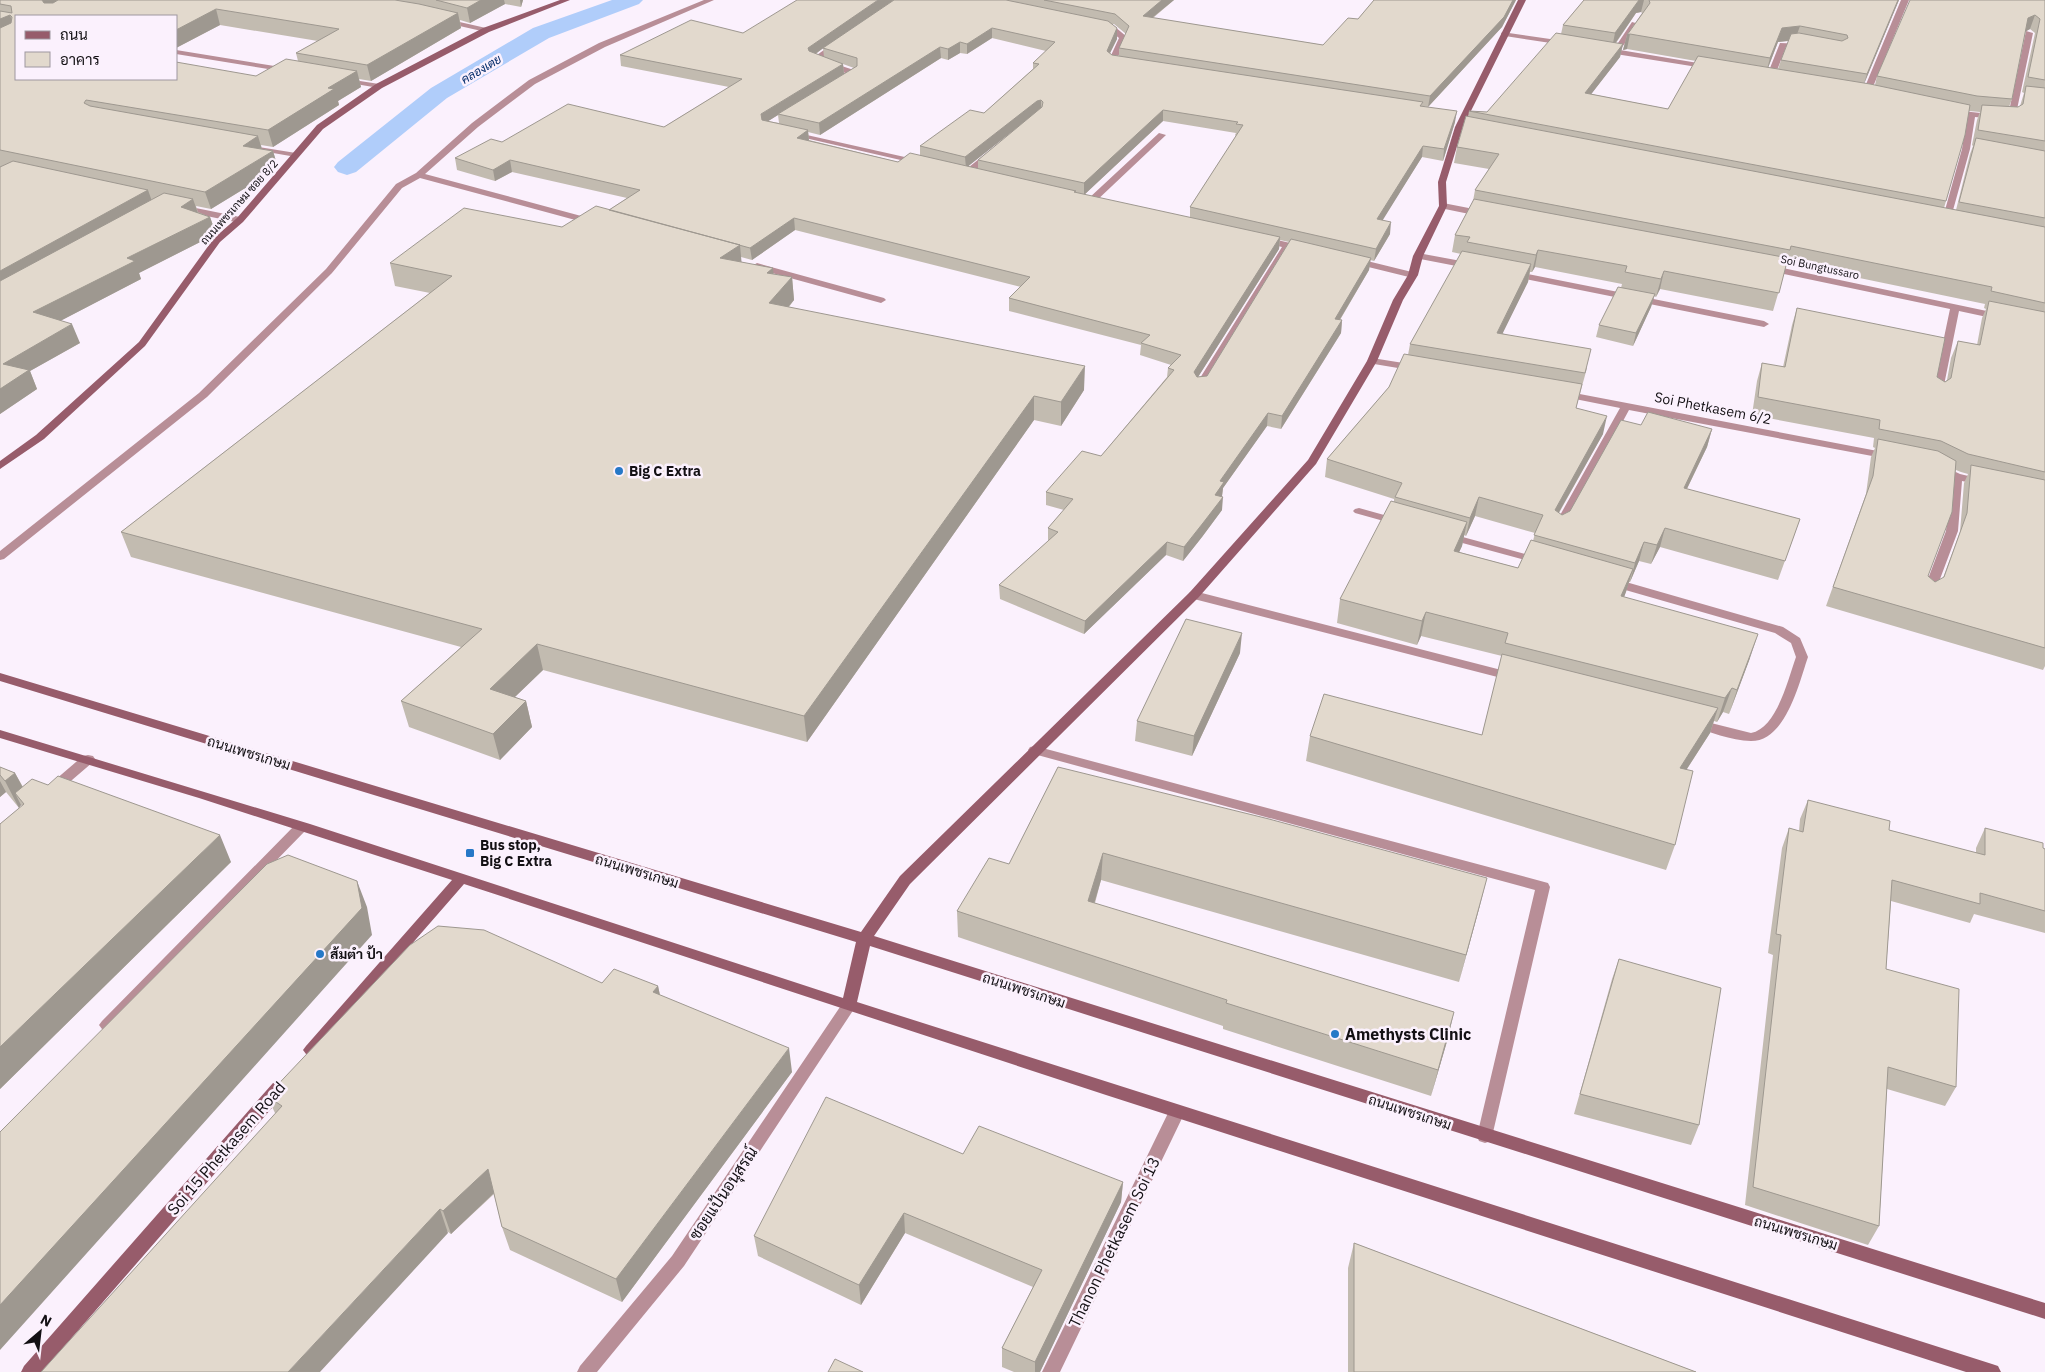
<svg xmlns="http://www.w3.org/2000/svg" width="2045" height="1372" viewBox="0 0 2045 1372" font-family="'IBM Plex Sans',Sarabun,sans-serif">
	<rect width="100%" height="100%" fill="#fbf1fd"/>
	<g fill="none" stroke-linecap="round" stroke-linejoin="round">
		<!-- canal -->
		<path fill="#b0cdfa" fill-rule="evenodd" d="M612 0H643L639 4 549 38 447 98 356 172 347 175 338 172 334 167 338 162 431 88 533 28Z"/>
		<!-- street -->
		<path fill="#b88e97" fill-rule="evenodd" d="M704 0H714L605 47 535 84 478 127 425 174 596 220V224H590L420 178 402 188 332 273 207 397 4 559 0 560V551L199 393 326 269 396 184 416 173 472 123 529 80 599 43Z
			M1901 0H1909L1870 94 1863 96 1862 94Z
			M442 18 486 28 490 30 486 32 442 22Z
			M1632 22 1639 24 1620 50 1710 65 1714 67 1710 69 1603 52V48L1614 49Z
			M1098 24 1114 26 1127 37 1116 61 1125 62V66L1108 62 1119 38 1109 30 1098 28Z
			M2026 31 2033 33 2015 119 2011 121 1975 117 1970 149 1950 221 1949 223H1943L1942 221 1962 149 1967 116 1949 112 1953 110 2008 116Z
			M1502 32 1564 41 1568 43 1564 45 1505 36 1501 34Z
			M835 42 842 44 820 59 857 71V75L850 80 843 78 848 74 810 60Z
			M1780 43 1805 44 1809 46 1805 48 1786 47 1774 78 1767 80 1766 78Z
			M176 50 287 68 291 70 287 72 176 54Z
			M341 78 379 84 383 86 379 88 344 82 340 80Z
			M789 131 918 160 922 162 918 164 792 135H789Z
			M1159 133 1166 135 1094 203H1088V199Z
			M253 146 296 153 300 155 296 157 256 150 252 148Z
			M989 151 996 153 970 175H964V171Z
			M1443 203 1484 211 1488 214 1484 217 1440 208V204Z
			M181 205 240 217 244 220 240 223 178 210V206Z
			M1265 237 1307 247 1309 249 1304 252 1290 248 1205 386 1204 388H1196L1195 386 1282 247 1262 242 1261 240Z
			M1418 253 1472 263 1477 266 1472 269 1415 258V254Z
			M1355 258 1416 273 1418 275 1413 278 1352 263 1350 261Z
			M757 263 884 298 886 300 881 303 754 268 752 266Z
			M1768 265 2001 314 2006 317 2001 320 1959 311 1942 395 1937 398 1932 395 1950 309 1765 270V266Z
			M1513 271 1764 321 1769 324 1764 327 1510 276 1508 274Z
			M1372 358 1416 365 1421 368 1416 371 1368 363 1367 361Z
			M1564 391 1888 453 1893 456 1888 459 1629 410 1566 526 1560 529 1554 526 1620 408 1560 396 1559 394Z
			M1941 465 1960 474 1985 480 1986 482 1981 485 1962 481 1958 531 1934 595 1928 599 1922 595 1946 531 1951 478 1936 468Z
			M1359 508 1402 520 1404 522 1398 525 1355 513 1353 511 1355 509Z
			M1448 533 1544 559 1546 561 1540 564 1444 538 1442 536 1444 534Z
			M1612 578 1783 627 1800 638 1808 657C1799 683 1786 741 1751 741 1731 741 1709 731 1690 726L1689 723 1695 719 1751 733C1777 728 1788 679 1796 657L1791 643 1775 633 1608 585 1606 582Z
			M1194 591 1513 673 1519 677 1513 681 1190 598 1188 595 1190 592Z
			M1035 746 1548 883 1550 887 1491 1141 1485 1143 1479 1141 1477 1136 1535 890 1030 753 1028 750 1030 747Z
			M88 755 93 756 95 759 93 762 58 792H48L46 789 48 786 83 756Z
			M301 822 306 824 308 827 306 830 112 1029 107 1031 102 1029 99 1025 102 1021 296 824Z
			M849 999 854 1001 857 1005 854 1009 684 1266 597 1372H577L580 1366 672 1256 844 1001Z
			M1177 1105 1183 1107 1185 1112 1060 1372H1042L1171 1107Z"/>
		<!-- secondary -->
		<path fill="#975c6b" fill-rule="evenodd" d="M560 0H570L489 32 382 88 323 129 243 222 220 242 145 346 44 439 0 469V461L36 435 139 342 214 238 237 218 317 125 376 84 483 28Z
			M1518 0H1526L1463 127 1446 182 1447 206 1423 256 1418 275 1403 300 1377 361 1316 464 1198 598 910 884 874 936 2045 1303V1319L870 946 857 1002 1992 1364 1998 1366 2001 1372H1966L1106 1095 464 884 316 1054 311 1056 306 1054 303 1050 306 1046 452 880 199 798 0 738V730L310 824 843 998 856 942 0 681V673L861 932 900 876 1190 592 1308 460 1367 361 1393 300 1408 275 1413 256 1439 206 1438 182 1455 127Z
			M279 1082 285 1083 287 1088 285 1093 42 1372H21L24 1366 273 1083Z"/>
	</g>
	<!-- wall -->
	<path fill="#c2bbb0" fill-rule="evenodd" d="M0 0H523L521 7 505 4 470 23 460 20 461 28 371 81 359 79 361 87 338 101 339 105 273 147 261 145 262 149 273 151 278 168 211 209 196 206 198 212 210 217 216 234 139 273 141 279 60 321 80 343 30 371 37 389 0 414ZM176 16V48L220 25 318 41 296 53 298 61 256 76 16 79Z
		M894 0H1174L1153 18 1323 45 1358 19 1374 0H1516L1502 27 1428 107 1423 106 1455 122 1443 161 1422 157 1382 220 1390 234 1374 261 1370 260 1369 270 1340 320H1342L1341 333 1281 429 1267 426 1223 488 1222 496V510L1202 537 1183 561 1166 555 1084 634 1000 599 999 585 1048 541V528L1064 510 1046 505V492L1101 456 1167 377 1168 368 1171 365 1140 355 1141 345 1009 311V298L1021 287 795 230 752 260 741 257V262L773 274 792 277 794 300 789 307 1084 390 1061 426 1034 420 807 742 543 670 515 697 526 701 532 727 500 760 409 727 401 701 461 647 131 557 121 532 430 293 395 286 390 263 562 227 609 210 627 198 512 172 495 181 457 170 455 158 502 142 664 127 729 87 621 66 620 55 743 33ZM1111 24H1114L1126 34 1119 48V56L1112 55 1110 53 1117 39ZM992 38 1046 51 1033 63V69L984 113 920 146V156L898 162 809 140 808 132 820 135 941 58 948 60 960 53 967 54ZM823 48 824 57 816 54ZM843 64 854 68 844 74ZM1037 111 978 160V169L968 166ZM778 115 779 123 768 121ZM1163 121 1236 133 1235 135 1236 136 1190 207V218L1084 195ZM1280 240 1289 242 1207 376 1198 377 1279 249Z
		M1584 0H1899L1864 83 1875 85 1877 76 2045 0V666L2043 670 1826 606 1866 494 1871 457 1875 448 1873 447 1874 438 1752 415 1757 381 1762 363 1783 367 1792 325 1797 308 1937 377 1945 382 1947 380 1951 358 1958 341 1977 345 1982 318 1986 309 1984 308 1985 304 1787 263 1773 311 1660 289 1656 297 1654 296 1651 307 1633 346 1596 337 1599 325 1621 288 1622 284 1535 267 1532 272H1530L1528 282 1502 333 1587 368 1576 408 1603 434 1559 513 1562 515 1570 511 1641 425 1712 429 1707 447 1687 489 1800 519 1778 580 1660 547 1651 564 1639 561 1630 582H1629L1624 597 1750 658 1729 714 1723 712 1717 722 1714 721 1710 733 1687 769 1675 845 1666 870 1306 761 1310 736 1482 735 1502 656 1421 636 1417 645 1337 623 1340 599 1394 502V499L1325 477 1327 459 1389 387 1408 355 1410 344 1461 254 1452 252 1455 235 1473 201 1475 190 1489 169 1454 163 1457 147 1468 117 1469 111 1487 112 1561 34 1563 25ZM1641 12 1642 13 1627 35 1623 50 1627 49 1696 61 1668 109 1591 94 1620 57 1623 44 1616 43 1636 13ZM2030 29 2035 33 2022 92 2024 93 2020 106 2018 107H2009L2012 99 2026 31ZM1789 41 1781 60 1778 69 1768 68 1778 42ZM1969 111 1980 112 1977 120 1972 145 1973 146 1970 154 1956 210 1944 208 1946 201ZM1956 470 1961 472 1968 474 1964 483 1960 532 1943 578 1935 582 1928 576ZM1475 516 1535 533 1533 541 1518 568 1459 552 1462 546 1464 535 1466 536Z
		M1240 653 1192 756 1135 741 1137 721Z
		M0 767 15 773 23 787 231 862 0 1089V824L22 806 21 805 19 808 6 792 0 797Z
		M1058 767 1480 905 1459 982 1101 880 1095 903 1448 1038 1431 1096 1223 1029V1026L958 937 957 911 1009 864Z
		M1808 800 1889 830 1976 853V848L1985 828 2045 849V933L1974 914 1970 923 1891 901 1886 969 1956 1087 1945 1106 1887 1089 1879 1226 1868 1245 1745 1205 1773 955 1768 953 1782 848 1789 828 1799 831 1800 819Z
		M1619 959 1699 1125 1691 1145 1574 1114 1612 979Z
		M602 983 658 986 660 995 792 1072 622 1302 510 1250 502 1227 494 1194 451 1234 275 1113 267 1096Z
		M963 1154 1123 1182 1121 1202 1040 1372H1014L1002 1367V1348L1033 1287 905 1233 861 1305 758 1256 754 1236Z
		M1354 1243 1696 1372H1348V1268Z"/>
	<!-- shaded-wall -->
	<path fill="#9e9890" d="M42 0H77L47 16Z
		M481 0H504L505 4 470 23 467 8Z
		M520 0H523L521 7Z
		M878 0H894L809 58 808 48Z
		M1162 0H1174L1142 26 1143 16Z
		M1513 0H1516L1502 27 1428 107 1430 96Z
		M1639 0H1644L1641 12 1636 13 1612 48 1615 33Z
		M1898 0H1899L1862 89 1867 74Z
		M216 9 220 25 176 48V30Z
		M458 13 461 28 371 81 367 65Z
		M10 15 15 30 0 37V19Z
		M2035 15 2030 29 2023 33 2028 18Z
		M1800 26 1795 40 1778 42 1766 73 1770 58 1782 28Z
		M992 28V38L967 54V44Z
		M1117 28V39L1106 61 1107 51Z
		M1630 34 1627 49 1623 50 1627 35Z
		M960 42V53L948 60V49Z
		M1623 44 1620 57 1582 106 1585 93Z
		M940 47 941 58 820 135 819 123Z
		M843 64 844 74 778 114V115L762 125 761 114Z
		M357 71 361 87 338 101 339 105 273 147 268 130 328 88Z
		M1041 100V111L1037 112 966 168 965 157 1037 101Z
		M1163 110V121L1084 195V183Z
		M1457 111 1455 122 1443 161 1444 149Z
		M808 130 809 141 797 138Z
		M258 136 263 153 243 146Z
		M1423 146 1422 157 1376 231 1377 219Z
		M273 151 278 168 211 209 205 192Z
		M510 160 512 172 495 181 493 170Z
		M148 190 154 207 0 293V271Z
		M193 199 199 216 181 207Z
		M210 217 216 234 139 273 141 279 41 331 33 312 127 258Z
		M794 218 795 230 752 260 750 248Z
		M1391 222 1390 234 1374 261 1376 249Z
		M1280 237 1279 249 1193 385 1194 372Z
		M740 245 742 267 720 258Z
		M1538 250 1535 267 1532 272 1536 255Z
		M1371 258 1369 270 1333 331 1335 319Z
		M1531 264 1528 282 1494 351 1497 333Z
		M773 268 775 291 767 273Z
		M1664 271 1660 289 1656 297 1661 279Z
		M792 277 794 300 772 326 769 303Z
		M1655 294 1651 307 1633 346 1636 333Z
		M1342 320 1341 333 1281 429 1282 416Z
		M72 324 80 343 30 371 37 389 0 414V389L3 364Z
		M1085 366 1084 390 1061 426V402Z
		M1034 396V420L807 742 804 716Z
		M1268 413 1267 426 1223 488 1222 496 1214 508 1215 495 1220 481Z
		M1607 416 1603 434 1550 528 1555 510Z
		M1712 429 1707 447 1678 507 1684 488Z
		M1223 497 1222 510 1202 537 1183 561 1184 547Z
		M1479 497 1475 516 1466 536 1470 518Z
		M1467 522 1462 546 1449 574 1454 551Z
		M1665 528 1660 547 1651 564 1657 545Z
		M1167 542 1166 555 1084 634 1085 621Z
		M1644 542 1639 561 1630 582 1635 563Z
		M1633 569 1626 592 1615 620 1621 596Z
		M1426 612 1421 636 1417 645 1422 621Z
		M1242 633 1240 653 1192 756 1194 736Z
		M1758 634 1750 658 1729 714 1737 690Z
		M537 644 543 670 496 715 490 689Z
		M1732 688 1723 712 1717 722 1725 698Z
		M526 701 532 727 500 760 493 734Z
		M1718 708 1710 733 1672 792 1680 768Z
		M15 773 29 799 15 793 21 805 19 808 5 781Z
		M0 781 6 792 0 797Z
		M220 835 231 862 0 1089V1047Z
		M1103 853 1101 880 1087 928 1088 901Z
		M1487 878 1480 905 1459 982 1466 955Z
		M357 881 367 907 372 935 0 1350V1305Z
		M658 986 663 1010 653 992Z
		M1454 1012 1448 1038 1431 1096 1438 1070Z
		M789 1048 792 1072 622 1302 616 1279Z
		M488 1169 495 1192 451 1234 443 1211Z
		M1123 1182 1121 1202 1040 1372H1035V1362Z
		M440 1209 448 1233 320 1372H288Z
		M904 1213 905 1233 861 1305 859 1285Z"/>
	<!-- building -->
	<path fill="#e2d9cd" stroke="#9e9890" d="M0 0H42L44 3H53L58 0H395L419 4 458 13 367 65 296 53 339 29 216 9 176 30V16H16V79H176V62L256 76 286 59 357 71 328 88 334 89 268 130 86 100 84 103 90 106 258 136 243 146 273 151 205 192 0 150V28L11 23 12 17 10 15 0 19V11L12 13 11 6 0 4Z
		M436 0H481L467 8Z
		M797 0H878L808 48 809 51 843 64 761 114 762 120 808 130 797 138 898 162 910 153 1076 191 1074 192 1280 237 1194 372 1197 377 1207 376 1291 239 1371 258 1335 319 1342 320 1282 416 1268 413 1220 481 1224 482 1215 495 1223 497 1203 523 1184 547 1167 542 1085 621 999 585 1058 532 1048 528 1073 499 1046 492 1082 451 1101 456 1174 370 1168 368 1181 355 1141 343 1150 335 1009 298 1030 277 794 218 750 248 739 245H740L609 210 640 190 510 160 493 170 455 158 491 139 502 142 568 104 664 127 742 79 620 55 691 20 743 33Z
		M894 0H1006L1108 21 1117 28 1107 51 1112 55 1423 102 1420 106 1457 111 1444 149 1423 146 1377 219 1391 222 1376 249 1190 207 1243 125 1236 124 1238 122 1163 110 1084 183 978 160 1042 107 1043 102 1041 100 1037 101 965 157 920 146 970 110 984 113 1039 64 1033 63 1055 42 992 28 967 44 960 42 948 49 940 47 819 123 778 114 857 66V58L823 48Z
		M1044 0H1162L1143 16 1323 45 1348 18 1358 19 1374 0H1513L1504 17 1430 96 1119 48 1129 26 1115 14Z
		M1584 0H1639L1615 33 1563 25Z
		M1649 0H1898L1867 74 1781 60 1791 34 1799 33 1842 41 1848 38 1847 35 1800 26 1782 28 1770 58 1630 34 1627 35 1650 3Z
		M1910 0H2045V80L2028 77 2040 19 2035 15 2028 18 2012 99 1977 96 1877 76Z
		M1556 33 1623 44 1585 93 1668 109 1698 56 1870 84 1970 105 1965 135 1946 201 1469 111 1487 112Z
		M2026 86 2045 88V141L1978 130 1982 105 2018 107 2023 104Z
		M1466 116 2045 227V303L1991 291 1992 287 1820 252 1791 246 1790 250 1475 190 1499 154 1457 147Z
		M1976 138 2045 151V218L1959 202Z
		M13 161 148 190 0 271V167Z
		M164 193 193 199 181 207 210 217 127 258 135 261 33 312 72 324 3 364 29 370 0 389V281Z
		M1474 199 1788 258 1779 293 1664 271 1661 279 1625 272 1627 266 1538 250 1536 255 1467 242 1470 237 1455 235Z
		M596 206 740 245 720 258 773 268 767 273 792 277 769 303 1085 366 1061 402 1034 396 804 716 537 644 490 689 526 701 493 734 401 701 482 629 121 532 452 276 390 263 464 208 562 227Z
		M1462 251 1531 264 1497 333 1591 349 1585 373 1410 344Z
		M1618 287 1655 294 1636 333 1599 325Z
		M1989 301 2045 312V472L1968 454 1941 441 1879 429 1880 420 1758 397 1762 363 1785 367 1797 308 1945 338 1937 377 1945 382 1951 378 1958 341 1980 345Z
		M1404 354 1582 384 1576 408 1607 416 1555 510 1562 515 1570 511 1621 420 1641 425 1648 412 1712 429 1684 488 1800 519 1785 561 1665 528 1657 545 1644 542 1635 563 1534 535 1543 515 1479 497 1470 518 1395 497 1402 483 1327 459 1389 387Z
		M1878 439 1938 451 1956 461 1952 512 1928 576 1935 582 1944 577 1967 513 1971 465 2045 480V648L1833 587 1873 476Z
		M1391 501 1467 522 1454 551 1518 568 1531 540 1633 569 1621 596 1758 634 1737 690 1732 688 1725 698 1505 643 1508 633 1426 612 1422 621 1340 599Z
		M1186 619 1242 633 1194 736 1137 721Z
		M1502 654 1718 708 1680 768 1693 771 1675 845 1310 736 1324 694 1482 735Z
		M0 767 15 773 5 781 0 775Z
		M1058 767 1269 819 1487 878 1466 955 1103 853 1088 901 1454 1012 1438 1070 1226 1003 1227 1000 957 911 989 858 1009 864Z
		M58 776 220 835 0 1047V824L24 804 15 793 32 779 48 785Z
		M1808 800 1890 821 1889 830 1985 855V828L2043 843V848L2045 849V911L1980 893V904L1892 880 1886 969 1959 989 1956 1087 1888 1067 1879 1226 1753 1187 1781 935 1776 934 1789 828 1803 832Z
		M288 855 357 881 362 908 0 1305V1132L267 864Z
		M438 926 484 930 602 983 614 969 658 986 653 992 789 1048 616 1279 502 1227 488 1169 443 1211 440 1209 288 1372H41L282 1106 267 1096 410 945Z
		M1619 959 1721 988 1699 1125 1580 1094Z
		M826 1097 963 1154 979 1126 1123 1182 1035 1362 1002 1348 1042 1270 904 1213 859 1285 754 1236Z
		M1354 1243 1696 1372H1354Z
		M835 1359 863 1372H828Z"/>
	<!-- markers -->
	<g fill="#2678c7" stroke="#fbf1fd" stroke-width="2">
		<circle cx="619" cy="471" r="5"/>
		<rect x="465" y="848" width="10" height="10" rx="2.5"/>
		<circle cx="320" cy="954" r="5"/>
		<circle cx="1335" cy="1034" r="5"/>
	</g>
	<g text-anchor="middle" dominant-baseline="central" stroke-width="5" stroke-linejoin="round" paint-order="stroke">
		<!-- far-street labels -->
		<g font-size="11" fill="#131014" stroke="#fbf1fd">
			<text transform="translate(239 202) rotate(-48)">ถนนเพชรเกษม ซอย 8/2</text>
			<text transform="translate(1820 267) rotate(12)">Soi Bungtussaro</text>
		</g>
		<!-- far-water labels -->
		<g font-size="12" font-style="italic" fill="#002a68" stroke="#fbf1fd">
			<text transform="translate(481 69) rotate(-31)">คลองเตย</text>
		</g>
		<!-- street labels -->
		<g font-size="14" fill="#131014" stroke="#fbf1fd">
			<text transform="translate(1713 408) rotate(11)">Soi Phetkasem 6/2</text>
			<text transform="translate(249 753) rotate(17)">ถนนเพชรเกษม</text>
			<text transform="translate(637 871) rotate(17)">ถนนเพชรเกษม</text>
			<text transform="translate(1024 990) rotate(18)">ถนนเพชรเกษม</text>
			<text transform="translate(1410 1112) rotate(18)">ถนนเพชรเกษม</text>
			<text transform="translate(1796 1233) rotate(17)">ถนนเพชรเกษม</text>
		</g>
		<!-- poi labels -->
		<g font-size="14" font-weight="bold" fill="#131014" stroke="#fbf1fd" text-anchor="start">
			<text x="629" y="471">Big C Extra</text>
			<text x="480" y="845">Bus stop,<tspan x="480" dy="16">Big C Extra</tspan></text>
			<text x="330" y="954">ส้มตำ ป้า</text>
		</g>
		<!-- near-poi labels -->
		<g font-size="16" font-weight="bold" fill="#131014" stroke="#fbf1fd" text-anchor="start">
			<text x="1345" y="1034">Amethysts Clinic</text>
		</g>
		<!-- near-street labels -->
		<g font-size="16" fill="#131014" stroke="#fbf1fd">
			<text transform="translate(226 1148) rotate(-49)">Soi 15 Phetkasem Road</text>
			<text transform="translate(723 1193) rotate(-56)">ซอยแป้นอนุสรณ์</text>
			<text transform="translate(1114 1242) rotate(-64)">Thanon Phetkasem Soi 13</text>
		</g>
	</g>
	<!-- legend -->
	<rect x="15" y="15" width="162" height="65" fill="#fbf1fd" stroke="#9e97a0"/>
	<rect x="25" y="31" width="25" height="8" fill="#975c6b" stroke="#9e97a0"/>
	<text x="60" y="40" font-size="15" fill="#131014">ถนน</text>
	<rect x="25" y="52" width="25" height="15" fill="#e2d9cd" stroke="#9e97a0"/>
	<text x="60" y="65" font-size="15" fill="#131014">อาคาร</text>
	<!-- north arrow -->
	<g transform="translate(40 1332) rotate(28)" stroke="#fbf1fd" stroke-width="4" paint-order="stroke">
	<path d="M0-4L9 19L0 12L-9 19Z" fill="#131014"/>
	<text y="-8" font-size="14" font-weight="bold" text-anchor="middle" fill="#131014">N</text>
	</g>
</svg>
